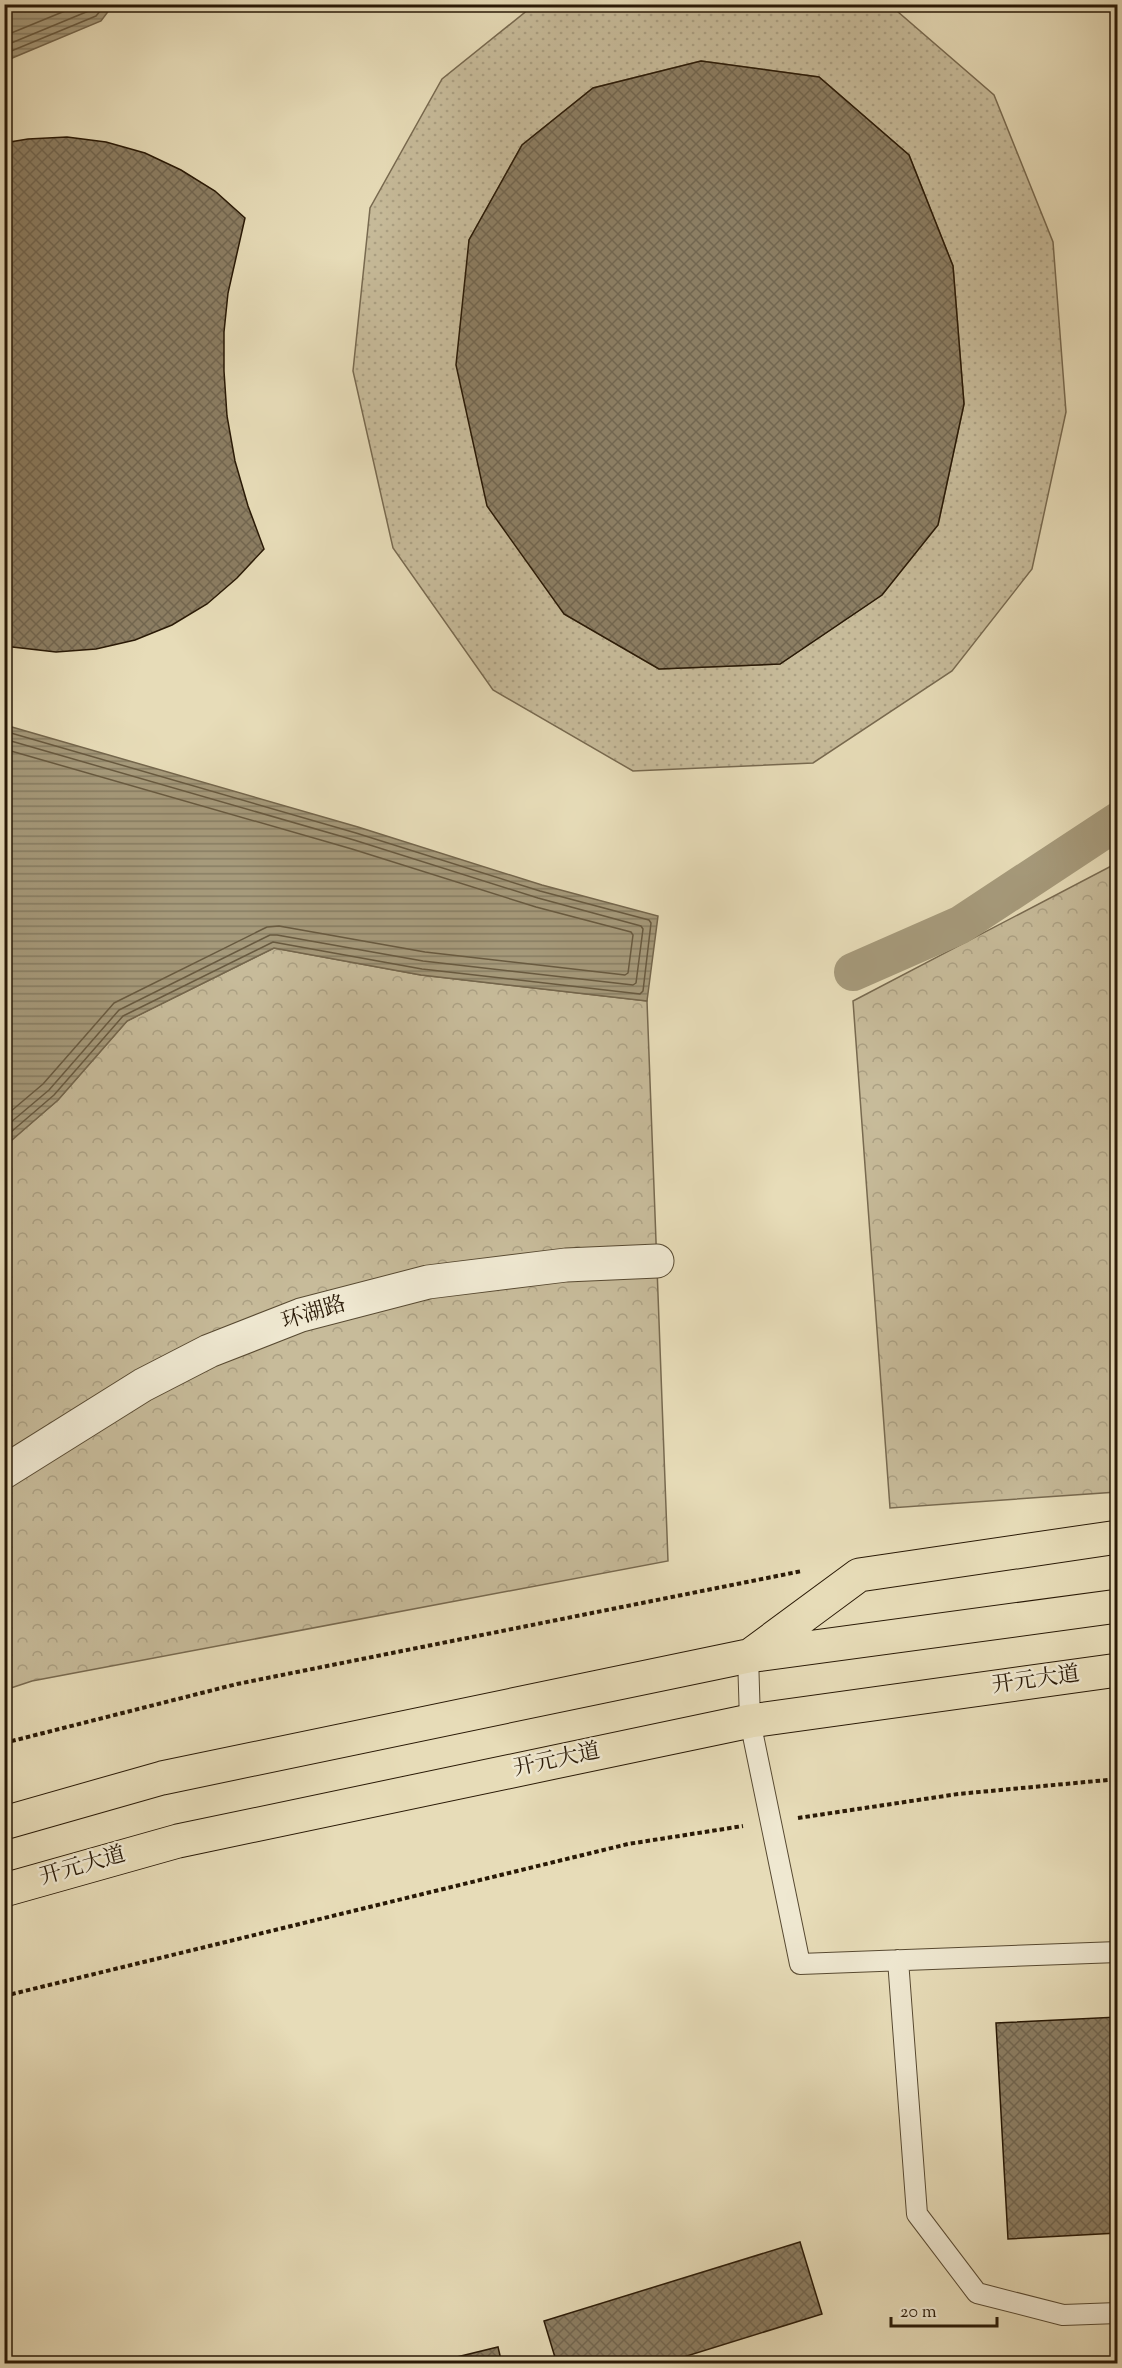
<svg xmlns="http://www.w3.org/2000/svg" width="1122" height="2368" viewBox="0 0 1122 2368" font-family="'Sorts Mill Goudy','Noto Serif SC',serif">
	<defs>
		<pattern id="grass-dots" width="8" height="8" patternUnits="userSpaceOnUse" patternTransform="scale(1.5)"><rect width="8" height="8" fill="#c7bb9a"/><path d="M2 2h.1M6 6h.1" fill="none" stroke="#aba083" stroke-width="1.8" stroke-linecap="round"/></pattern>
		<pattern id="forest-crowns" width="20" height="18" patternUnits="userSpaceOnUse" patternTransform="scale(1.5)"><rect width="20" height="18" fill="#c7bb9a"/><path d="M2 6a3 3 0 1 1 6 0M12 15a3 3 0 1 1 6 0" fill="none" stroke="#aba083"/></pattern>
		<pattern id="water-rules" width="6" height="5" patternUnits="userSpaceOnUse" patternTransform="scale(1.5)"><rect width="6" height="5" fill="#a69a7b"/><path d="M0 2.5h6" fill="none" stroke="#877d63"/></pattern>
		<pattern id="building-cross-hatch" width="8" height="8" patternUnits="userSpaceOnUse" patternTransform="scale(1.5)"><rect width="8" height="8" fill="#8c7e63"/><path d="M0 0l8 8M0 8l8-8" fill="none" stroke="#726650"/></pattern>
	</defs>
	<rect width="100%" height="100%" fill="#e7dcb8"/>
	<filter id="stains"><feTurbulence type="fractalNoise" baseFrequency=".00333" numOctaves="4"/><feColorMatrix values="0 0 0 0 .2 0 0 0 0 .09 0 0 0 0 .02 0 0 0 .5 -.17"/></filter>
	<radialGradient id="worn" r=".72"><stop offset=".6" stop-color="#630" stop-opacity="0"/><stop offset="1" stop-color="#630" stop-opacity=".3"/></radialGradient>
	<!-- grass -->
	<path fill="url(#grass-dots)" stroke="#786a50" stroke-width="1.5" fill-rule="evenodd" d="M534 5H890L994 95 1053 242 1066 412 1032 569 952 671 813 763 633 771 493 690 393 548 353 371 370 208 442 79ZM701 61 819 77 909 155 953 266 964 404 938 525 882 595 780 664 659 669 564 614 469 240 522 145 593 88Z"/>
	<!-- forest -->
	<path fill="url(#forest-crowns)" stroke="#786a50" stroke-width="1.5" d="M1117 863V1492L890 1508 853 1001Z
		M274 948 421 975 647 1001 668 1561 32 1681 5 1690 4 1146 58 1100 127 1021Z"/>
	<!-- water -->
	<path fill="url(#water-rules)" stroke="#74664c" stroke-width="1.5" d="M5 4H113V5L101 21 5 61Z
		M5 725 358 827 542 885 658 916 647 1001 421 975 274 948 127 1021 58 1100 5 1146Z"/>
	<g fill="none" stroke-linecap="round" stroke-linejoin="round">
		<!-- shore -->
		<path stroke="#685a40" stroke-width="1.5" d="M4 36 82 4
			M4 46 91 10 96 4
			M4 54 96 16 106 4
			M4 731 356 833 540 891 649 920 651 923 643 991 640 994 422 969 273 942 123 1016 54 1095 4 1138
			M4 739 354 840 538 898 641 926 643 929 636 983 633 985 423 961 277 935H270L119 1010 49 1090 4 1128
			M4 749 352 849 536 907 631 932 633 935 628 973 625 975 425 952 279 926 267 927 114 1003 43 1084 4 1117"/>
		<!-- canal -->
		<path stroke="#a69a7b" stroke-width="38" d="M853 972 960 925 1118 821"/>
	</g>
	<!-- building -->
	<path fill="url(#building-cross-hatch)" stroke="#291906" stroke-width="1.5" d="M701 61 819 77 909 155 953 266 964 404 938 525 882 595 780 664 659 669 564 614 487 506 456 365 469 240 522 145 593 88Z
		M67 137 106 142 145 153 181 170 215 191 245 218 228 293 224 332V371L227 416 235 461 248 506 264 549 237 578 207 604 172 625 135 640 96 649 56 652 4 646V143L28 139Z
		M1118 2017V2233L1008 2239 996 2023Z
		M800 2242 822 2314 661 2364H557L544 2321Z
		M498 2347 502 2364H428Z"/>
	<g fill="none" stroke-linecap="round" stroke-linejoin="round">
		<!-- lane casing -->
		<g stroke="#584a32" stroke-width="22">
			<path id="lane" d="M748 1656 750 1721 800 1964 1118 1952
				M898 1960 917 2214 977 2293 1063 2315 1118 2313"/>
		</g>
		<!-- street casing -->
		<g stroke="#584a32" stroke-width="35">
			<path id="street" d="M4 1472 143 1385 209 1351 301 1315 428 1282 566 1265 657 1261"/>
		</g>
		<!-- primary casing -->
		<g stroke="#291906" stroke-width="35">
			<path id="primary" d="M752 1654 859 1575 1118 1537
				M4 1823 162 1778 748 1656 1118 1606
				M4 1890 178 1841 750 1721 1118 1670"/>
		</g>
		<!-- path -->
		<path stroke="#291906" stroke-width="4" stroke-dasharray="4.5 3" stroke-linecap="butt" d="M4 1743 237 1684 802 1571
			M798 1818 958 1794 1118 1779
			M4 1996 628 1844 743 1826"/>
		<!-- lane -->
		<use href="#lane" stroke="#efe8d1" stroke-width="20"/>
		<!-- street -->
		<use href="#street" stroke="#efe8d1" stroke-width="33"/>
		<!-- primary -->
		<use href="#primary" stroke="#e7dcb8" stroke-width="33"/>
	</g>
	<g text-anchor="middle" dominant-baseline="central" stroke-width="5" stroke-linejoin="round" paint-order="stroke">
		<!-- street labels -->
		<g font-size="22" fill="#291906" stroke="#efe8d1">
			<text transform="translate(314 1314) rotate(-17)">环湖路</text>
			<text transform="translate(1036 1681) rotate(-8)">开元大道</text>
			<text transform="translate(557 1761) rotate(-12)">开元大道</text>
			<text transform="translate(83 1867) rotate(-16)">开元大道</text>
		</g>
	</g>
	<!-- margin -->
	<rect width="1122" height="2368" fill="none" stroke="#e7dcb8" stroke-width="24"/>
	<rect x="6" y="6" width="1110" height="2356" fill="none" stroke="#291906" stroke-width="3"/>
	<rect x="12" y="12" width="1098" height="2344" fill="none" stroke="#291906" stroke-width="1.5"/>
	<!-- scale -->
	<path d="M891 2317v9h106v-9" fill="none" stroke="#291906" stroke-width="3"/>
	<text x="900" y="2317" font-size="18" fill="#291906" stroke="#efe8d1" stroke-width="4.5" paint-order="stroke">20 m</text>
	<rect width="100%" height="100%" filter="url(#stains)"/>
	<rect width="100%" height="100%" fill="url(#worn)"/>
</svg>
